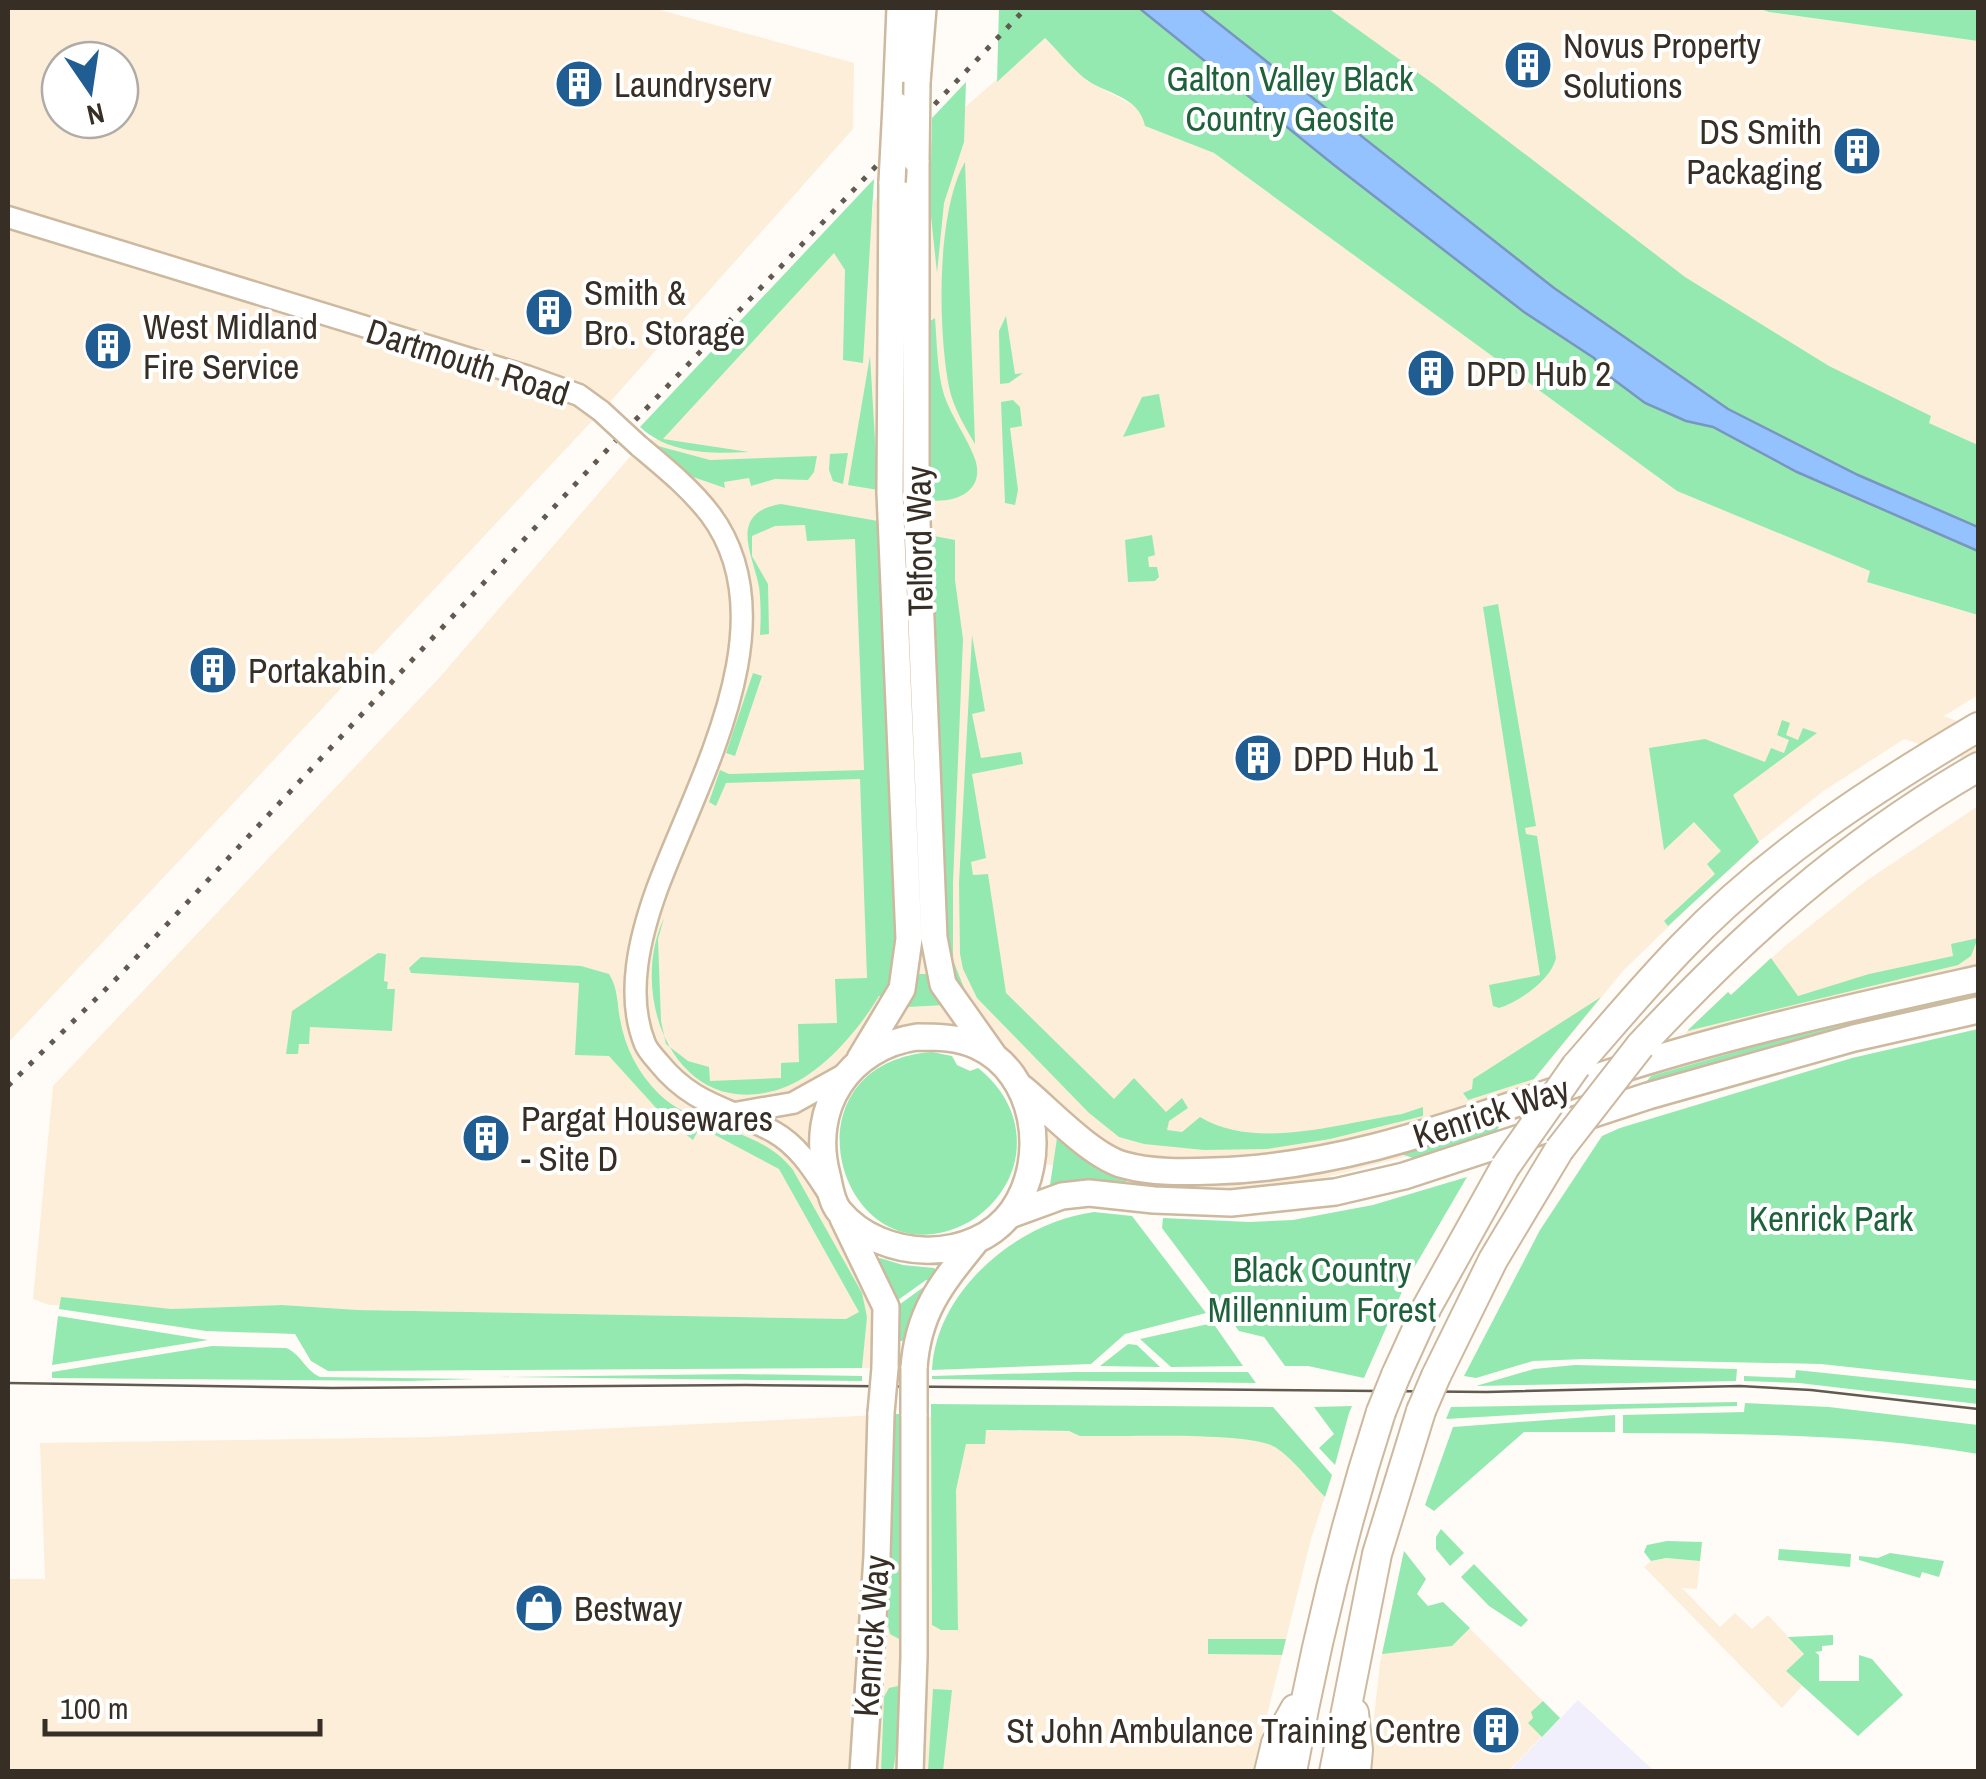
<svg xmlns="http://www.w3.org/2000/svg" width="1986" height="1779" viewBox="0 0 1986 1779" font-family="'Archivo Narrow',sans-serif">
	<rect width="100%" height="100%" fill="#fffbf6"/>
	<!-- commercial -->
	<path fill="#f2effd" d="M1578 1700 1654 1771 1508 1772Z"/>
	<!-- built -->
	<path fill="#fdeeda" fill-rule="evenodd" d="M8 8H653L854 63 853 129 609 403 8 1043ZM60 60H120V120H60Z
		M1316 8H1757L1769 12 1978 41V445L1868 396 1769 342Z
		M1044 38 1087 81 1133 105 1143 116 1145 126 1214 153 1677 491 1871 571 1867 582 1978 615V695L1944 716 1978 729V763L1904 739 1822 792 1741 856 1623 971 1534 1079 1497 1130 1408 1156 1327 1177 1254 1187 1160 1189 1126 1183 1032 1161 1021 1088 959 1040 861 1059 822 1137 875 1282 885 1368H862L864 1345 846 1319 358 1310 282 1305 171 1309 49 1305 33 1299 53 1086 440 677 647 437 656 440 873 211V202L892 182 964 108Z
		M1978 806V996L1644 1085 1687 1031 1728 992 1731 995 1785 946 1866 881Z
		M898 1414 954 1419 962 1430 1272 1434 1332 1475 1311 1539 1253 1771H8V1579H45L40 1443 434 1437Z
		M1404 1551 1426 1579 1417 1593 1427 1606 1443 1602 1560 1718 1508 1771 1368 1772 1380 1663Z
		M1666 1558 1700 1561 1697 1589 1682 1588 1720 1627 1735 1613 1752 1629 1768 1615 1804 1654 1787 1671 1802 1686 1782 1708 1644 1567 1651 1561Z"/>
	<!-- green -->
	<path fill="#94e9b1" d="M999 8H1328L1435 85 1685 277 1829 366 1931 416 1929 423 1978 445V615L1867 582 1870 571 1677 491 1214 153 1145 126C1139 95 1104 94 1084 78 1070 66 1058 51 1045 38L997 82Z
		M1757 8H1978V41L1769 12Z
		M966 82 964 142 944 203 937 273 930 207 932 118Z
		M965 162 975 444C965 427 953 407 949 387 938 331 936 212 965 162Z
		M874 179 863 363 843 360 845 270 834 253 663 439 749 452C711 454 669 454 640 427Z
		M1006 316 1015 374 1023 373 1009 383 1000 384 999 331Z
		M935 318C937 343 937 371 944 395 952 418 968 439 975 459 986 492 954 504 928 500L927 323Z
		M870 356 878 490 848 485Z
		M1159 394 1165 427 1123 437 1142 397Z
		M1013 400 1020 407 1022 426 1010 428 1018 490 1015 505 1005 503 1001 402Z
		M658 446 710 460 817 456 814 472 808 480 775 479 751 486 749 478 724 482 725 488 693 477Z
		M848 453 843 484 833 481 829 470 830 454Z
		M781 504 878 521 899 946 887 998 879 996C858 1031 820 1076 780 1089 676 1123 627 997 664 918L658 939 661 1021 666 1044 688 1061 709 1067 710 1081 781 1078V1063L799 1062 798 1024 837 1023 835 979 867 978 860 779 726 783 716 806 709 802 720 770 729 774 864 770 855 539 807 541 805 525 775 526 752 536V556L768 584 769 634 760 635C761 619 761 603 759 587 753 554 727 513 781 504Z
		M929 535 955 540V580L963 639 953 883V960L966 993 962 995 956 986 944 942Z
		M1152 535 1155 555 1148 557 1149 567H1157L1159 577 1155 581 1128 582 1125 540Z
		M1498 604 1536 826 1525 828 1526 834 1537 836 1556 958C1551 980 1520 1001 1499 1008L1493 1006 1489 985 1540 975 1483 607Z
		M972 635 985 711 972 714 981 758 1021 752 1023 764 972 774 986 858 971 862 973 875 988 874 1006 993 1114 1099 1134 1078 1166 1112 1182 1098 1188 1108 1169 1121 1167 1130 1182 1132 1200 1117C1256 1151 1340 1123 1402 1114L1423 1107V1116L1330 1139 1267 1149 1204 1150 1144 1144 1119 1137 1089 1113 977 998 963 969 960 954 959 883Z
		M753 673 762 676 735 756 726 753Z
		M1782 720 1790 723 1786 735 1798 740 1803 728 1817 733 1733 795 1759 842 1668 926 1664 921 1715 874 1707 864 1721 851 1694 822 1664 850 1649 748 1705 739 1765 762 1771 748 1784 753 1789 740 1777 735Z
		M1978 938 1971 956 1958 965 1687 1031 1728 992 1731 995 1771 958 1798 996 1869 974 1953 956 1951 944Z
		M378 953 386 954 384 981 388 982 387 989H395L392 1031 310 1027 309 1044H299L298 1054H286L292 1011Z
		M421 957 581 966 609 974C618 988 617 1003 620 1019 625 1048 638 1073 659 1094 698 1131 759 1126 793 1170L862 1293 867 1317 862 1368 328 1371 311 1361 295 1334 206 1331 59 1309 61 1297 171 1309 282 1305 358 1310 846 1319 859 1312 779 1169 700 1127 693 1140 667 1120 609 1056 575 1055 579 983 411 973 409 968Z
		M917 974H931L945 1005 907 1007Z
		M1978 992V999L1635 1096 1651 1076 1851 1019Z
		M1601 997 1534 1079 1468 1100 1463 1093 1472 1089 1473 1079Z
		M1978 1029V1381L1821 1364 1585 1359 1533 1361 1476 1378 1464 1376 1540 1230 1602 1136 1620 1128 1852 1058Z
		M932 1052 952 1056 957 1065 970 1071 978 1068C1005 1089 1021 1120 1016 1155 1012 1183 993 1208 969 1222 842 1290 773 1064 932 1052Z
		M1501 1124 1493 1136 1416 1159 1401 1154Z
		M1057 1138 1080 1157 1128 1177 1126 1183 1050 1185Z
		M1467 1177 1408 1278 1364 1378 1308 1366H1285L1264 1337 1239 1331 1162 1228 1163 1218 1249 1222 1293 1220 1373 1205Z
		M1094 1212 1132 1216 1206 1313 1125 1334 1091 1364 932 1370C936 1290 1018 1222 1094 1212Z
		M880 1258 903 1265 934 1268 937 1272 930 1281 926 1280 898 1300 876 1260Z
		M925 1286 927 1287 906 1341H897L896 1307Z
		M58 1316 208 1340 52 1365Z
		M1213 1323 1243 1366 1171 1367 1140 1339Z
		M1128 1344 1137 1345 1160 1367 1100 1366Z
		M212 1346 286 1348C300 1353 305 1370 320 1377L475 1379 408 1381 52 1378V1372Z
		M1575 1365 1737 1369 1736 1381 1476 1386 1534 1369Z
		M1796 1370 1978 1389V1404L1799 1383 1744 1381V1376L1795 1378Z
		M1075 1372H1248L1256 1383 932 1379V1376Z
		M739 1374 862 1376V1381L498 1377Z
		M1737 1402V1406L1612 1409 1446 1419 1451 1407Z
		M1745 1403 1829 1407 1978 1425V1454C1862 1433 1741 1434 1623 1433V1415L1744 1412Z
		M931 1404 1273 1407 1332 1475 1325 1497C1309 1481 1294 1459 1275 1447 1249 1431 1117 1437 1080 1436L1069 1431 986 1430 985 1444H966L956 1490 958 1630H941L932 1625Z
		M1352 1406 1349 1413 1335 1465 1319 1448 1334 1434 1314 1407Z
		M892 1414H904L905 1635 899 1639 890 1634 888 1625Z
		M1615 1415V1432H1524L1434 1511 1425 1505 1453 1427Z
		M1441 1529 1464 1553 1450 1566 1436 1549V1537Z
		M1667 1541 1702 1542 1700 1561 1666 1558 1651 1561 1644 1552 1647 1545Z
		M1779 1549 1851 1554 1850 1567 1778 1560Z
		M1404 1551 1426 1579 1417 1594 1428 1606 1443 1602 1470 1628 1452 1646 1382 1654Z
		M1890 1553 1944 1561 1939 1577 1922 1572 1920 1578 1859 1560V1556L1878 1558Z
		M1474 1564 1528 1620 1521 1627 1489 1606 1461 1577Z
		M1833 1635V1645L1822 1646V1651L1815 1652 1819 1655V1681H1859V1655L1872 1659 1903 1695 1858 1736 1786 1671 1804 1654 1788 1637Z
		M1208 1639H1286L1282 1655 1208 1654Z
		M898 1686 905 1700 893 1771 881 1772 884 1697 889 1688Z
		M933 1689 952 1690 943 1771H928Z
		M1543 1701 1560 1718 1542 1737 1528 1723 1533 1718 1531 1712Z"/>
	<!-- water -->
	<path fill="#94c2ff" stroke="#7896be" stroke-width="2.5" d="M1139 8H1199L1554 288 1728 409 1858 475 1978 527V551L1797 472 1713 427 1686 421 1645 403 1609 376 1594 358 1524 312 1334 165Z"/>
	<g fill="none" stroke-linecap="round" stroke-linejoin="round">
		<!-- tertiary casing -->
		<g stroke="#ccb99f" stroke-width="25">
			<path id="tertiary" d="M8 217 526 376 579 395 601 411
				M639 446C664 467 690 488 710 514 791 622 697 781 657 889 640 936 625 995 645 1044 648 1051 654 1057 659 1063 694 1106 729 1107 774 1132 799 1146 814 1171 829 1194
				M735 1113 793 1103 847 1073"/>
		</g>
		<!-- primary casing -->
		<g stroke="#ccb99f" stroke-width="30">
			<path id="primary" d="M917 82 923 8
				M896 105 900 8
				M916 160V498L934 938 943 984 994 1056
				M917 1037C937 1037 958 1037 977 1046 1036 1073 1049 1158 1013 1210 974 1265 881 1262 839 1211 831 1201 830 1187 827 1175 809 1107 849 1047 917 1037Z
				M860 1059 902 989 909 939 890 493 892 182
				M1022 1088C1049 1110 1091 1156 1124 1165 1152 1173 1185 1172 1214 1171 1352 1167 1474 1116 1603 1075 1726 1035 1853 1007 1978 979
				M1010 1215 1062 1196 1089 1193 1154 1200 1231 1203 1335 1192 1404 1176 1648 1096 1854 1038 1978 1010
				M843 1218 886 1307 885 1368
				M914 1368C918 1311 942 1283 976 1241
				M863 1772 877 1556 881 1413
				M910 1772 914 1657V1414"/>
		</g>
		<!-- motorway casing -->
		<g stroke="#ccb99f" stroke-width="32">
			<path id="motorway" d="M1640 1046C1744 934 1845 844 1978 767
				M1576 1066C1611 1026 1646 984 1683 946 1768 857 1873 789 1978 727
				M1396 1375 1427 1307 1505 1167
				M1436 1376 1493 1260 1559 1150
				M1354 1713 1358 1750 1356 1772
				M1269 1772 1276 1743 1295 1709
				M1292 1772C1314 1649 1343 1530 1381 1412
				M1334 1772 1377 1554 1421 1411"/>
		</g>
		<!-- tertiary -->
		<use href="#tertiary" stroke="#fff" stroke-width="20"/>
		<!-- primary -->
		<use href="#primary" stroke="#fff" stroke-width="25"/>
		<!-- motorway -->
		<use href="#motorway" stroke="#fff" stroke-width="28"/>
		<!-- tram -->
		<path stroke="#615a51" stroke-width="2.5" d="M8 1383 332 1388 746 1385 1487 1392 1740 1386 1811 1390 1978 1409"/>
		<!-- rail -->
		<path stroke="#615a51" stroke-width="5" stroke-dasharray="5 10" stroke-linecap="butt" d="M8 1086 120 975 607 450 1026 8"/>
		<!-- tertiary-bridge casing -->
		<g stroke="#ccb99f" stroke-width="25" stroke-linecap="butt">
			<path id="tertiary-bridge" d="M601 411 639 446"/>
		</g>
		<!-- primary-bridge casing -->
		<g stroke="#ccb99f" stroke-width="30" stroke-linecap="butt">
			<path id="primary-bridge" d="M916 160 917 82
				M892 182 896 105
				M881 1413 885 1368
				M914 1414V1368"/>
		</g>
		<!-- motorway-bridge casing -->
		<g stroke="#ccb99f" stroke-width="32" stroke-linecap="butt">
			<path id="motorway-bridge" d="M1559 1150 1640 1046
				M1505 1167 1576 1066
				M1421 1411 1436 1376
				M1381 1412 1396 1375"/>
		</g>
		<!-- tertiary-bridge -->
		<use href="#tertiary-bridge" stroke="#fff" stroke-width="20"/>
		<!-- primary-bridge -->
		<use href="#primary-bridge" stroke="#fff" stroke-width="25"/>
		<!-- motorway-bridge -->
		<use href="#motorway-bridge" stroke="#fff" stroke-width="28"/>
	</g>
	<!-- icons -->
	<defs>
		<g id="building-disc" transform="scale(2.5)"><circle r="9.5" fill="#205d93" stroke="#fff"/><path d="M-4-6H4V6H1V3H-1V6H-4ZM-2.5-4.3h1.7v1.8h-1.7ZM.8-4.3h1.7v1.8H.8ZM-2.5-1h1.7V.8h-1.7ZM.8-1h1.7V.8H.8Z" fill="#fff"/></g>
		<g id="shop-disc" transform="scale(2.5)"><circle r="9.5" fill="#205d93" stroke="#fff"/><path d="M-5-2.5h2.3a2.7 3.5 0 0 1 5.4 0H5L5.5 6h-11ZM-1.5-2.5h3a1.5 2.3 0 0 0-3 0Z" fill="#fff"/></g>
	</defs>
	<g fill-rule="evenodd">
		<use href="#building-disc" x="1528" y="65"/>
		<use href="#building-disc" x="579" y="84"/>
		<use href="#building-disc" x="1857" y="151"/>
		<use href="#building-disc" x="549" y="312"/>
		<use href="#building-disc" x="108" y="346"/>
		<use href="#building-disc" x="1431" y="373"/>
		<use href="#building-disc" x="213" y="670"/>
		<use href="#building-disc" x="1258" y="758"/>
		<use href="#building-disc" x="486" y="1138"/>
		<use href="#shop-disc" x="539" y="1608"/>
		<use href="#building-disc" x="1496" y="1730"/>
	</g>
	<g text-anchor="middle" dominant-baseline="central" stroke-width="8" stroke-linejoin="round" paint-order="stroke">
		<!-- poi labels -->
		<g font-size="35" fill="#372f25" stroke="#fff" text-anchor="start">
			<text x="1563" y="45">Novus Property<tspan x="1563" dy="40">Solutions</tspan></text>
			<text x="614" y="84">Laundryserv</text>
			<text x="1822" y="131" text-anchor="end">DS Smith<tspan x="1822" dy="40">Packaging</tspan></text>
			<text x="584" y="292">Smith &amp;<tspan x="584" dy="40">Bro. Storage</tspan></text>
			<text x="143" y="326">West Midland<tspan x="143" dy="40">Fire Service</tspan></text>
			<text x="1466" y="373">DPD Hub 2</text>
			<text x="248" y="670">Portakabin</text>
			<text x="1293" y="758">DPD Hub 1</text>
			<text x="521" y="1118">Pargat Housewares<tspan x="521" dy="40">- Site D</tspan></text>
			<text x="574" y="1608">Bestway</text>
			<text x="1461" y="1730" text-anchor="end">St John Ambulance Training Centre</text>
		</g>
		<!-- park labels -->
		<g font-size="35" fill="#1e623b" stroke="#fff">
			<text x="1290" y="78">Galton Valley Black<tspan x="1290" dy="40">Country Geosite</tspan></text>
			<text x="1831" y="1218">Kenrick Park</text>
			<text x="1322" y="1269">Black Country<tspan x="1322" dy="40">Millennium Forest</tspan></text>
		</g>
		<!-- street labels -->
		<g font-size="35" fill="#372f25" stroke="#fff">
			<text transform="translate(468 362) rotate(18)">Dartmouth Road</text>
			<text transform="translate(919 541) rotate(-91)">Telford Way</text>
			<text transform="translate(1491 1112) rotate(-18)">Kenrick Way</text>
			<text transform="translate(871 1636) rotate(-86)">Kenrick Way</text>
		</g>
	</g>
	<!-- border -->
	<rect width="1986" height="1779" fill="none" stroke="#372f25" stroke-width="20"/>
	<!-- north arrow -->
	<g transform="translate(90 90) rotate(167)"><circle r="48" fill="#ffffff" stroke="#afaca8" stroke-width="2.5"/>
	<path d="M0-8L18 38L0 25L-18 38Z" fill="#205d93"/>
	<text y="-15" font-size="28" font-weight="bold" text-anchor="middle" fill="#372f25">N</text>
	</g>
	<!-- scale -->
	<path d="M45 1719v15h275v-15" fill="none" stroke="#372f25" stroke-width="5"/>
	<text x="60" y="1719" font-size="30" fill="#372f25" stroke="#ffffff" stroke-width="8" paint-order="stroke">100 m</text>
</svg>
